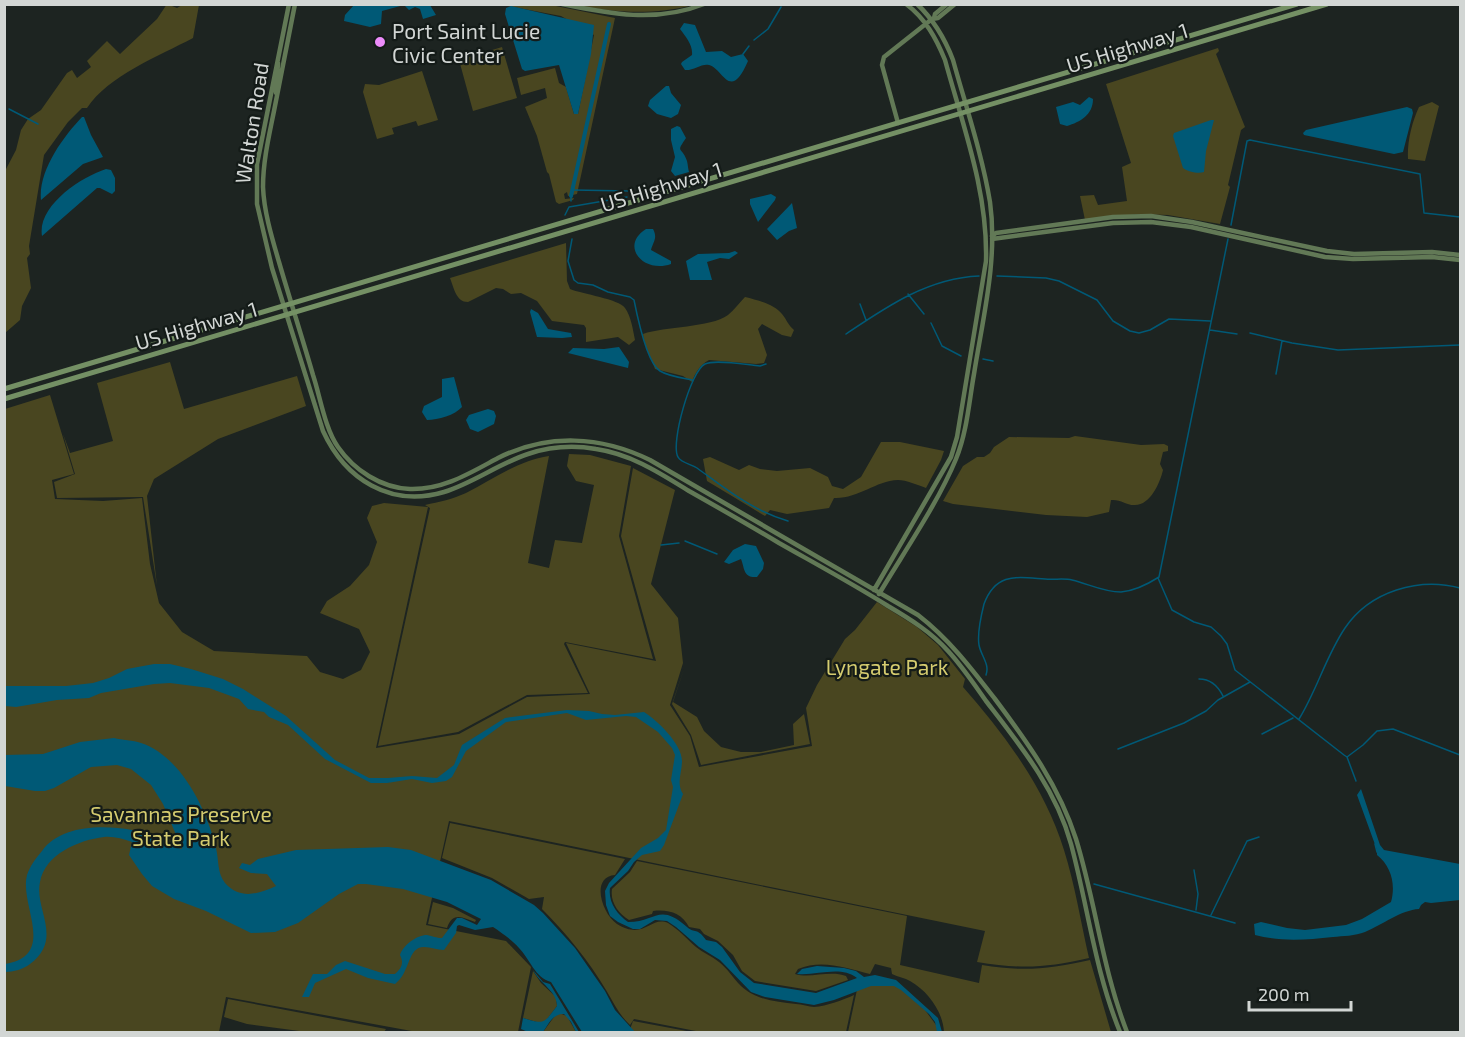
<svg xmlns="http://www.w3.org/2000/svg" width="1465" height="1037" viewBox="0 0 1465 1037" font-family="'Exo 2',sans-serif">
	<rect width="100%" height="100%" fill="#1d2421"/>
	<!-- green -->
	<path fill="#494620" d="M167 4 177 8 182 5H199L193 38C159 56 108 76 87 108H82L68 122 44 155 29 246 30 254 27 258 31 288 22 306 20 320 5 333V171L16 150 21 130 28 119 41 110 67 73 72 70 77 78 91 67 87 61 107 41 120 54 157 19Z
		M502 5H551L615 18 577 194 568 196 567 192 564 194 565 199 574 198 573 200 559 204 556 202 549 174 547 172 537 136 525 107 547 98 545 88 521 95 517 78 555 68 559 83 566 87 574 114H578L594 35 561 16Z
		M571 5H693C650 16 615 12 571 5Z
		M502 47 517 98 473 111 459 60Z
		M1218 48 1219 51 1216 54 1245 127 1241 130 1228 185 1230 187 1220 224 1168 215 1139 214 1085 220 1080 196 1094 195 1098 205 1127 201 1122 167 1131 163 1106 84Z
		M422 71 438 120 418 126 416 121 392 128 394 134 377 139 363 92 365 84 379 85Z
		M1432 102 1439 106 1425 161 1408 159C1407 142 1412 122 1419 107Z
		M566 243 567 281 570 289C582 294 619 299 625 308 631 316 633 330 635 340L629 345 618 337 586 342V328L584 325 552 321 537 301 521 293 511 294 503 289 496 288 468 302C456 302 454 288 450 278Z
		M745 297C757 300 774 304 782 314 787 320 788 325 794 330L791 337 782 335 762 324 758 329 767 355 764 363 756 364 709 360C700 365 695 373 692 382L683 376 655 369C652 359 643 343 643 334 665 326 710 328 728 315 734 310 739 303 745 297Z
		M170 362 184 409 297 376 306 406 218 439 154 479 147 496 157 586 143 497 57 498 54 482 75 474 63 434 70 453 113 441 97 383Z
		M50 395 74 474 52 480 55 499 103 501 142 498 150 564 159 603 182 632 214 651 307 656 320 672 343 679 361 670 370 652 359 629 320 613 327 601 350 586 369 565 377 542 367 518 372 506 384 503 428 507 376 748 459 734 527 697 590 694 566 643 656 661 621 536 633 468 675 490 651 584 678 618 683 663 670 705 690 736 699 767 812 746 806 708 817 685 845 639 855 630 877 602 917 627 938 645 965 679 963 687C1005 735 1045 788 1064 850 1075 885 1081 923 1089 958 1046 968 1020 969 977 962L985 931 449 821 426 925 506 941 531 967 518 1032H417L226 997 219 1032H5V409Z
		M1075 436 1141 445 1164 444 1168 446V451L1163 452 1160 464 1163 470C1160 483 1150 506 1134 505 1126 505 1120 499 1111 500L1109 512 1087 517 1046 515 953 504 943 501 963 466 977 457H984L990 453 994 447 1009 437 1069 438Z
		M881 442H900L944 451 941 460 926 488C918 485 906 480 898 480 875 481 858 499 834 498L829 508 787 514 770 510 765 516 707 481 703 459 710 457 739 470 749 465 760 469 777 471 810 468 828 477 832 486 843 489 861 477Z
		M569 454 590 455 631 466 619 536 653 659 565 642 564 644 588 693 527 695 458 732 378 746 430 508 425 505C439 502 453 499 466 493 494 479 517 461 549 456L528 563 549 568 555 540 582 543 594 485 576 481 567 466Z
		M684 669 673 702 697 717 704 731 721 747 741 752H761L794 745 793 724 804 714 810 744 701 765 691 735 672 704Z
		M450 823 625 859 615 875C590 877 602 914 617 924 644 941 651 915 668 923 678 929 687 939 696 947 703 953 712 956 719 962 727 968 733 978 741 986 756 1000 776 1002 796 1004 802 1004 809 1007 814 1007 827 1006 843 1000 854 995L846 1032H701L634 1019 630 1025C619 1015 614 1003 606 990 589 961 566 933 542 909L544 897 529 899 492 878 442 858Z
		M637 861 907 916 900 965 979 983 982 965C1024 972 1049 969 1090 960L1111 1032H944C943 1012 928 991 910 981 905 978 898 977 892 974L891 968 875 964 870 974C846 968 822 959 798 969L795 974C810 979 829 970 846 976L848 980 816 991 755 981 742 971 733 955 718 941 704 934 700 929 689 927C682 913 668 909 653 911L652 914 629 920C618 913 610 902 612 889L630 872Z
		M433 902 453 908 476 920 475 922C463 918 453 911 447 928L428 924Z
		M533 971 541 983 556 997 557 1006 545 1022 540 1023 523 1018Z
		M858 985H897L925 1010 939 1029 940 1032H848Z
		M228 999 386 1029 384 1032H307L247 1024 224 1017Z
		M559 1013 567 1016 576 1032H543L554 1017Z
		M633 1021 692 1032H629Z"/>
	<!-- water -->
	<path fill="#005976" d="M354 5H430L436 15 423 19 420 9 415 7 409 10 404 5 382 11 381 24 370 27 344 21 345 15Z
		M511 6 594 25 591 54 578 114H574L559 65 525 71 522 69 505 14 506 8Z
		M684 23 695 25 706 52 722 51 731 57 743 54 748 61C730 103 723 68 709 65 702 63 693 71 685 70L681 64 682 62 692 55C693 45 686 37 680 29Z
		M666 86H669L671 93 681 105 678 114 671 118 657 114 648 106 650 100Z
		M1089 97 1093 99C1093 115 1080 122 1067 126L1060 124 1056 107 1073 102 1080 105Z
		M1407 107 1412 109 1413 113 1403 152 1394 154 1304 135 1303 133 1306 130Z
		M82 117H84L91 135 103 157 83 164 41 200C38 171 63 137 82 117Z
		M1211 120H1214L1206 151 1204 172C1199 174 1188 172 1183 168L1173 136 1174 133Z
		M677 126 680 127 686 138C675 154 682 146 687 161 688 165 688 169 689 172L675 176 671 171 675 157 671 140V129Z
		M106 169 111 170 115 178V191L112 194 100 188H97L42 236C37 206 81 177 106 169Z
		M771 194 776 197 775 200 758 222 750 204V199Z
		M792 203 797 228 789 231 777 240 767 229Z
		M646 229H653C658 238 653 242 651 250L671 261V264C644 274 619 246 646 229Z
		M735 251 738 253 729 259 720 258 707 262 712 280H690L686 261 698 254 729 253Z
		M531 309 538 313 548 329 571 333 572 337 562 338 537 337 530 312Z
		M619 347 629 362 628 368 568 353 573 348 604 349Z
		M454 377 462 407C455 415 438 420 427 420L422 412 424 406 442 397V379Z
		M488 409 494 411 496 416 494 424 478 432 470 429 466 420 469 415Z
		M745 544 756 546 764 563 763 569 757 577C743 578 745 569 741 559L729 564 724 562 733 550Z
		M154 664H170L191 669 223 679 243 689 286 716 335 760 369 778H388L412 776 437 778 454 765 462 745 505 718 567 710 589 711 602 714 615 715 644 712C657 720 682 744 682 761 682 773 676 783 683 794L664 845 660 851 642 855 634 862 628 871 610 888C608 902 617 914 628 922 656 922 659 902 687 927 695 934 697 927 706 940L716 942 722 947 740 972 754 983 816 993 857 978C840 965 817 976 797 974L802 969 817 966 844 968 856 971 864 977 875 975 896 980 938 1018 942 1032H937L935 1022 929 1014 901 990 894 986H871L834 1000 814 1005 765 997 751 992 720 960 699 947 676 927 667 921 655 920 640 929H633L618 922 610 916 606 905 605 891 609 883 641 848 658 838 666 830 673 787 671 780 675 755 672 748 658 732 636 717 626 716 586 720 567 713 506 722 466 751 452 777 446 781 432 783 412 779 387 783H371L325 759 288 725 269 717 264 712 248 709 239 699 209 688 170 683 154 684 101 693 89 698 57 700 16 707 5 706V686H66L93 683 109 678 127 669Z
		M114 738C122 740 133 740 141 743 181 756 207 810 216 848 219 860 217 873 225 883 240 900 259 894 276 886L267 874 251 873 239 868 242 863 250 865 258 859 296 850 388 847 411 850 491 880 534 905 543 913 575 948 605 991 615 1010 635 1032H582L551 982C535 978 530 959 519 948 512 940 502 933 493 927L475 930 459 925 457 926 456 933 444 950C437 950 431 947 424 947 407 947 411 972 395 984L368 978 346 969 315 983 309 997H302L313 974H327L336 965 345 961 385 974H395C402 968 404 963 400 955 403 945 417 935 427 935 433 936 436 938 442 938L457 918H462L477 925 481 919 447 902 403 889 366 884H358L339 894 298 923 275 932 251 933 206 911 174 899 152 886 142 874 129 855 132 842C123 839 113 836 104 837 79 840 45 854 40 882 34 910 64 938 30 964 24 969 13 972 5 972V964C58 955 19 905 27 875 30 866 36 858 42 851 65 819 125 825 158 837 167 840 174 848 182 849L163 804 151 785 131 769 117 765 91 767 54 788 45 791H35L5 786V755L43 754 80 742Z
		M1361 789 1380 845 1384 850 1460 864V900L1431 903 1425 902 1421 905 1419 909C1401 910 1382 925 1365 932 1355 936 1343 936 1333 937 1305 940 1282 942 1255 935L1254 924 1261 922 1287 928 1305 930 1346 925 1362 919 1391 902C1396 884 1391 866 1377 855V850L1357 795Z
		M533 970 543 982 550 984 579 1032H576L571 1022 564 1014C553 1013 548 1025 543 1032H528L521 1029 523 1018C545 1025 544 1023 557 1006 557 991 540 984 533 970Z"/>
	<g fill="none" stroke-linecap="round" stroke-linejoin="round">
		<!-- stream -->
		<path stroke="#005976" stroke-width="1.5" d="M754 40 768 29 781 7
			M743 54 749 46
			M9 109 38 124
			M573 190 630 191
			M571 201V196
			M565 215 569 207 627 197
			M1231 225 1247 141 1250 140 1420 174 1424 213 1460 217
			M572 239 568 261 574 280 578 283 593 285 608 292 630 297 634 300C637 315 647 363 660 371 668 376 682 378 692 380
			M997 276 1046 278 1059 281 1097 300 1113 321 1130 331 1139 333 1150 330 1169 319 1210 321
			M908 294 924 314
			M860 304 866 320
			M931 323 942 346 961 356
			M1210 330 1237 334
			M1250 333 1292 343 1338 350 1460 345
			M846 334C886 307 928 278 979 276
			M983 359 993 361
			M766 364 760 366C747 365 716 359 705 364 691 370 670 444 678 457 681 463 691 464 697 468 726 489 753 511 788 521
			M1276 374 1282 341
			M685 541 717 554
			M661 545 679 543
			M1158 578 1172 610 1194 622 1211 627 1221 636 1227 644 1235 670 1344 755 1347 757 1363 745 1377 731 1393 729 1460 755
			M986 675C990 664 981 656 979 645 977 633 981 616 984 604 996 572 1017 577 1045 579 1054 580 1064 578 1072 580 1089 584 1103 592 1121 592 1134 591 1148 584 1159 577L1228 239
			M1199 679C1211 679 1218 686 1223 696
			M1299 719C1317 690 1326 656 1345 628 1370 591 1419 577 1460 588
			M1262 734 1293 718
			M1118 749 1184 723 1206 711 1218 700 1250 682
			M1347 757 1356 781
			M1375 844 1377 852
			M1194 870 1198 894 1196 910
			M1094 884 1235 923
			M1211 915 1247 841 1259 837"/>
		<!-- canal -->
		<path stroke="#005976" stroke-width="4" d="M571 196 609 24"/>
		<!-- secondary -->
		<path stroke="#627956" stroke-width="4.5" d="M289 4 257 164V204L272 268 323 431C345 479 390 508 444 492 473 483 498 464 528 454 549 447 573 445 596 449 631 454 660 473 689 491 719 508 749 525 779 543 816 564 853 584 888 606 910 619 931 632 948 651 962 666 974 684 986 701 1020 745 1056 789 1071 844 1088 907 1095 971 1120 1032
			M295 4C288 40 281 75 274 111 269 136 263 161 263 187 264 212 272 238 279 262 290 300 302 337 313 375 320 396 325 429 338 447 354 470 381 488 410 489 443 490 470 473 498 458 548 433 601 436 650 460L918 615C949 639 971 668 995 699 1028 743 1059 786 1076 839 1096 904 1102 968 1127 1032
			M562 4C610 14 656 23 704 4
			M934 18 935 14 947 4
			M276 93 278 63
			M898 123 882 65 884 57 932 19 938 18 955 4
			M992 236 996 233 1113 217 1151 216 1192 222 1327 251 1354 254 1432 252 1460 255
			M992 239 1113 223 1151 222 1191 227 1325 257 1353 259 1432 257 1460 260
			M874 590 951 457 957 437 986 261C988 192 963 126 945 60 936 38 925 18 906 4
			M879 594C904 552 938 503 956 459 967 432 969 402 974 374 983 317 998 259 990 202 982 154 966 107 953 60 945 39 934 20 917 4"/>
		<!-- primary -->
		<path stroke="#749064" stroke-width="5" d="M4 389 1297 4
			M4 399 1327 4"/>
	</g>
	<!-- markers -->
	<circle fill="#ec8cfa" stroke="#141b18" stroke-width="2" cx="380" cy="42" r="6"/>
	<g text-anchor="middle" dominant-baseline="central" stroke-width="4.5" stroke-linejoin="round" paint-order="stroke">
		<!-- poi labels -->
		<g font-size="21" fill="#d2d6d4" stroke="#141b18" text-anchor="start">
			<text x="392" y="30">Port Saint Lucie<tspan x="392" dy="24">Civic Center</tspan></text>
		</g>
		<!-- street labels -->
		<g font-size="21" fill="#d2d6d4" stroke="#141b18">
			<text transform="translate(1127 47) rotate(-17)">US Highway 1</text>
			<text transform="translate(251 123) rotate(-81)">Walton Road</text>
			<text transform="translate(661 186) rotate(-17)">US Highway 1</text>
			<text transform="translate(196 325) rotate(-16)">US Highway 1</text>
		</g>
		<!-- park labels -->
		<g font-size="21" fill="#d5cc6f" stroke="#141b18">
			<text x="887" y="666">Lyngate Park</text>
			<text x="181" y="813">Savannas Preserve<tspan x="181" dy="24">State Park</tspan></text>
		</g>
	</g>
	<!-- border -->
	<rect width="1465" height="1037" fill="none" stroke="#d2d6d4" stroke-width="12"/>
	<!-- scale -->
	<path d="M1249 1001v9h102v-9" fill="none" stroke="#d2d6d4" stroke-width="3"/>
	<text x="1258" y="1001" font-size="18" fill="#d2d6d4" stroke="#141b18" stroke-width="4.5" paint-order="stroke">200 m</text>
</svg>
